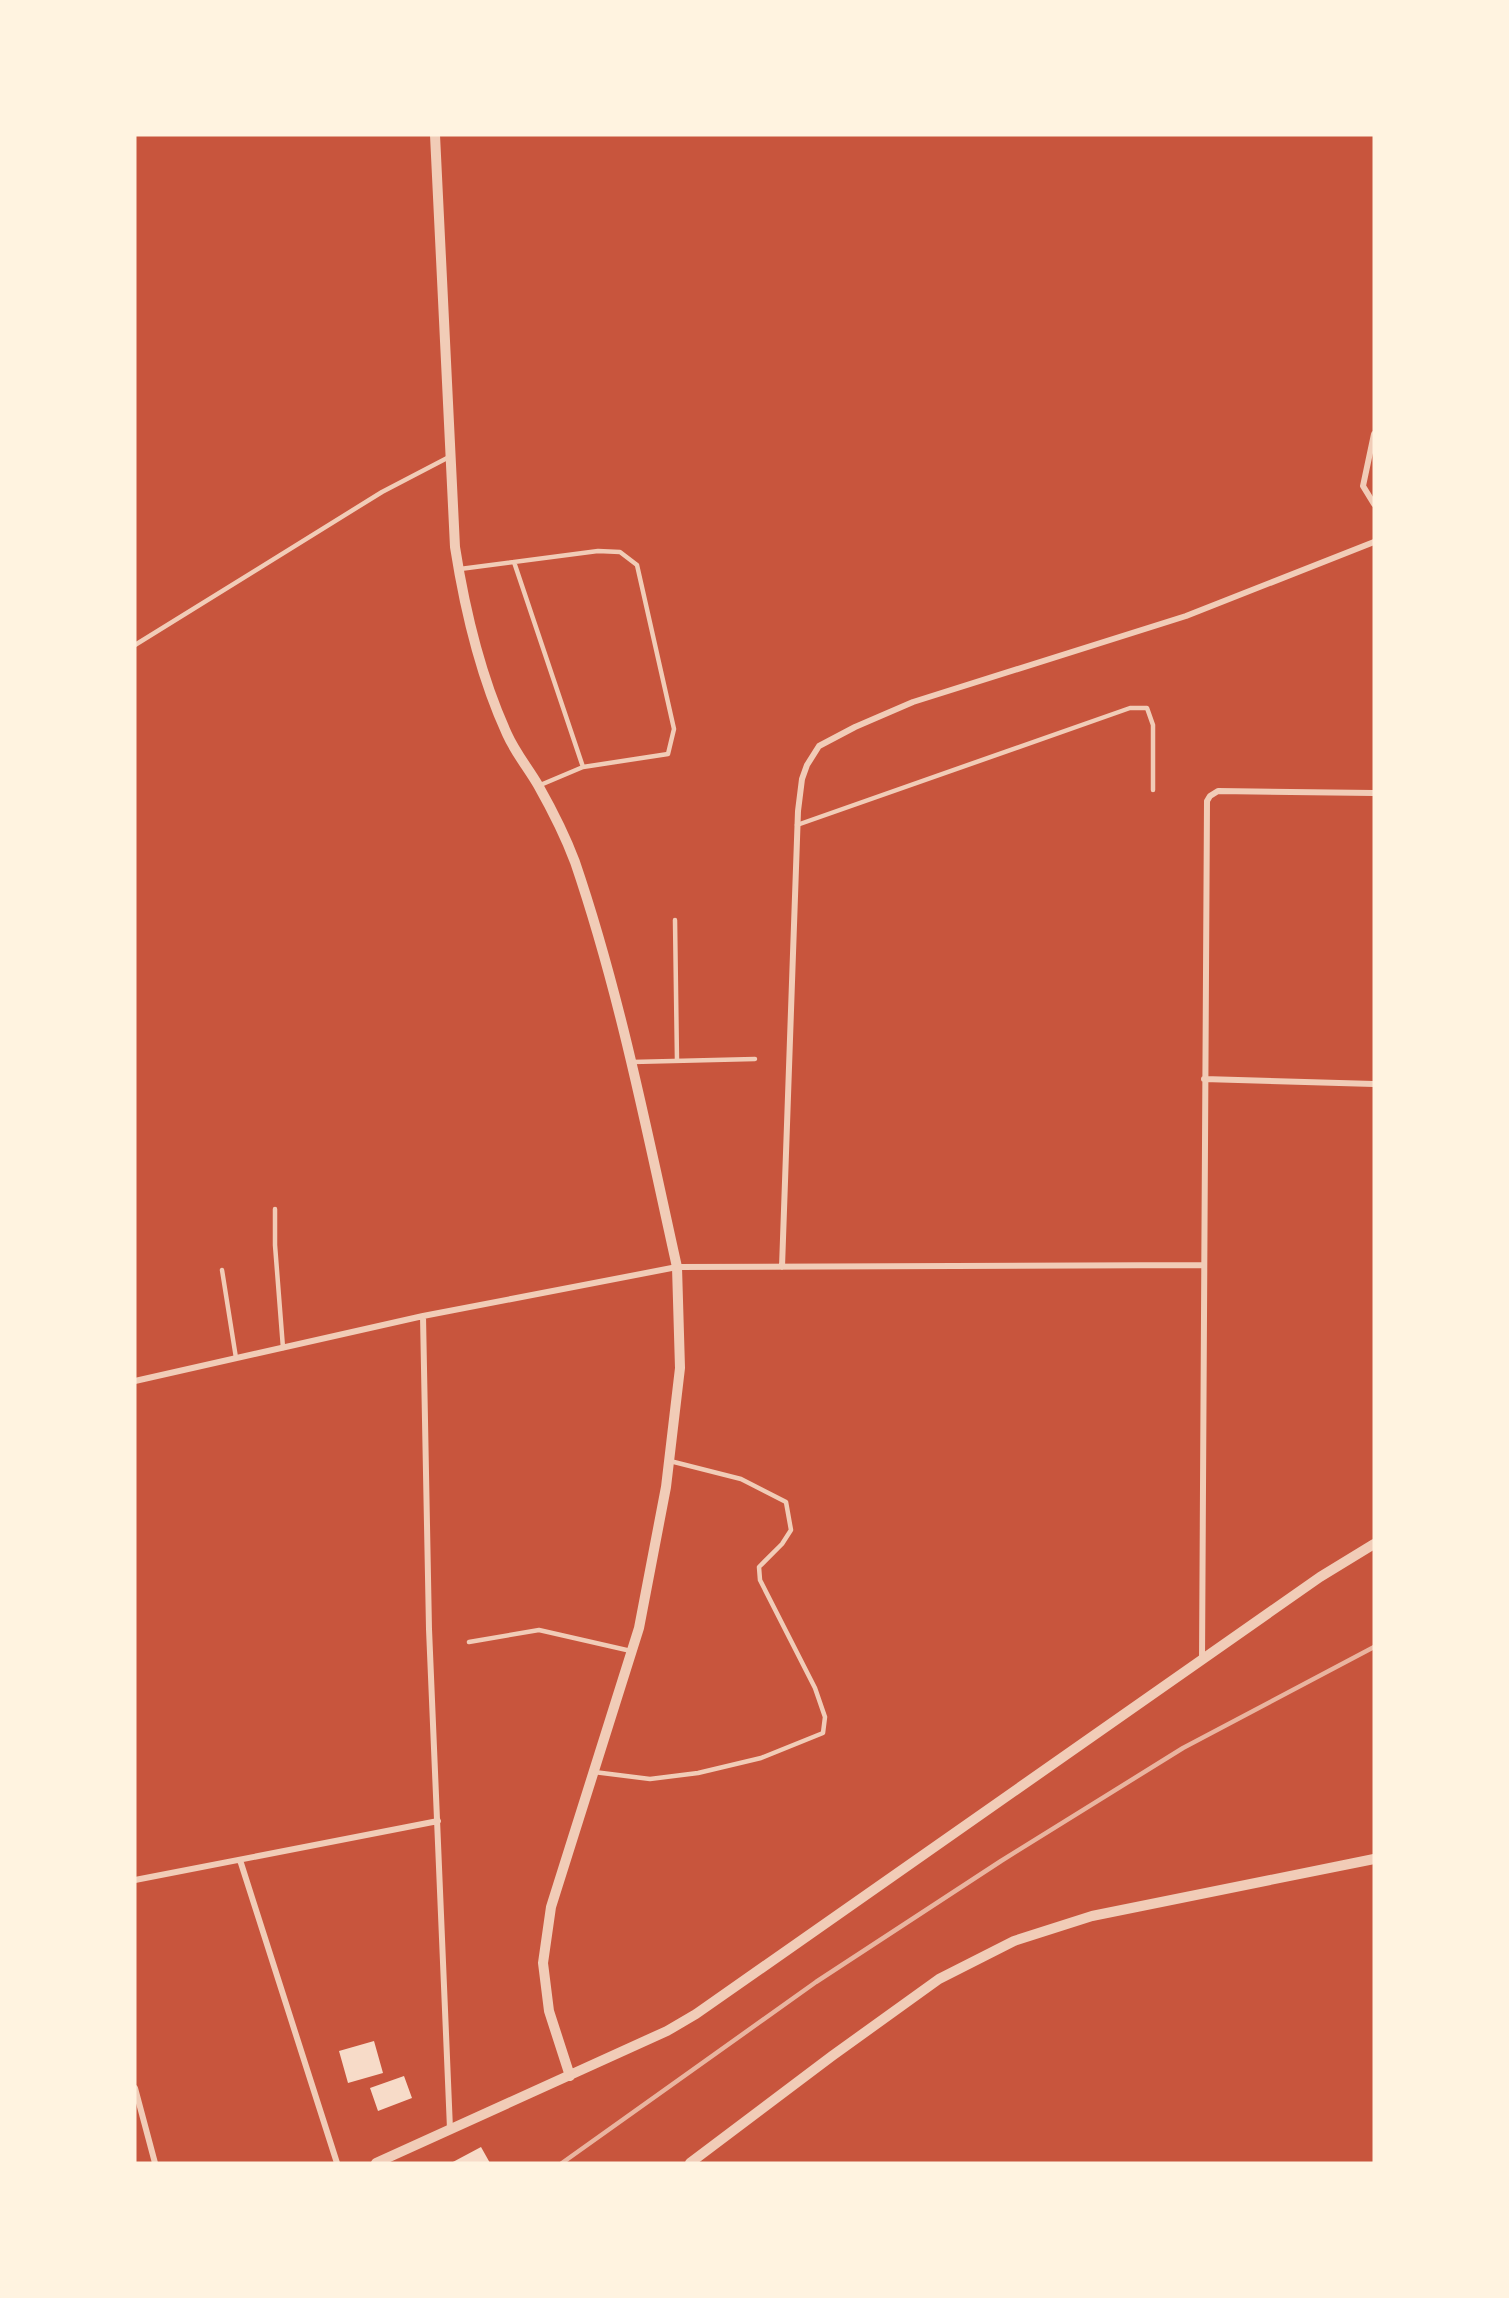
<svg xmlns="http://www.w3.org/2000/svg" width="1509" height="2298" viewBox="0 0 1509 2298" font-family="Roboto,sans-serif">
	<rect width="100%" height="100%" fill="#c8553d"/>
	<!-- building -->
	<path fill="#f7dbc8" d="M374 2041 383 2073 348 2083 339 2051Z
		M404 2076 412 2098 378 2111 370 2088Z
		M481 2147 490 2163H451Z"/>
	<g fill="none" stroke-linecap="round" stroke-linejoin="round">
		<!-- service -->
		<path stroke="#f1ccb7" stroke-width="4.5" d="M514 562 583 767
			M460 569 598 551 620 552 637 565 674 729 668 754 583 767 538 786
			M135 645 382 492 451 456
			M797 825 1130 708H1147L1153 725V790
			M675 920 677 1061
			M632 1062 755 1059
			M275 1209V1245L283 1348
			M222 1270 236 1358
			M469 1642 539 1630 631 1651
			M594 1772 650 1779 698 1773 761 1758 823 1733 825 1717 815 1688 760 1580 759 1567 782 1544 791 1530 786 1502 741 1479 670 1461"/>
		<!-- minor -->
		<path stroke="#f1ccb7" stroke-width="6" d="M1374 434 1363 486 1374 504
			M1204 1079 1374 1084
			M782 1267 798 811 802 779 807 765 819 746 855 727 913 702 1186 616 1374 542
			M423 1316 429 1629 450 2129
			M135 1381 423 1316 677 1267 1203 1265
			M1202 1661 1207 801 1210 796 1218 791 1374 793
			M240 1860 337 2163
			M135 1880 438 1821
			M135 2088 155 2163"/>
		<!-- tertiary -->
		<path stroke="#f1ccb7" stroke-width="10" d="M435 135 455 547C465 611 480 675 507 734 515 752 528 768 538 785 551 808 566 838 575 862 620 994 647 1132 677 1267L680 1368 666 1487 639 1628 551 1907 543 1963 549 2011 570 2076
			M376 2163 667 2031 696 2014 1320 1577 1374 1544
			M690 2163 832 2056 939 1979 1014 1941 1092 1916 1374 1859"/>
		<!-- rail -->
		<path stroke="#e9b49f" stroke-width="4.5" d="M562 2163 816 1982 1001 1861 1183 1748 1374 1647"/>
	</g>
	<!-- border -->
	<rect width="1509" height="2298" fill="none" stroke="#fff3e0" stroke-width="273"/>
</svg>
